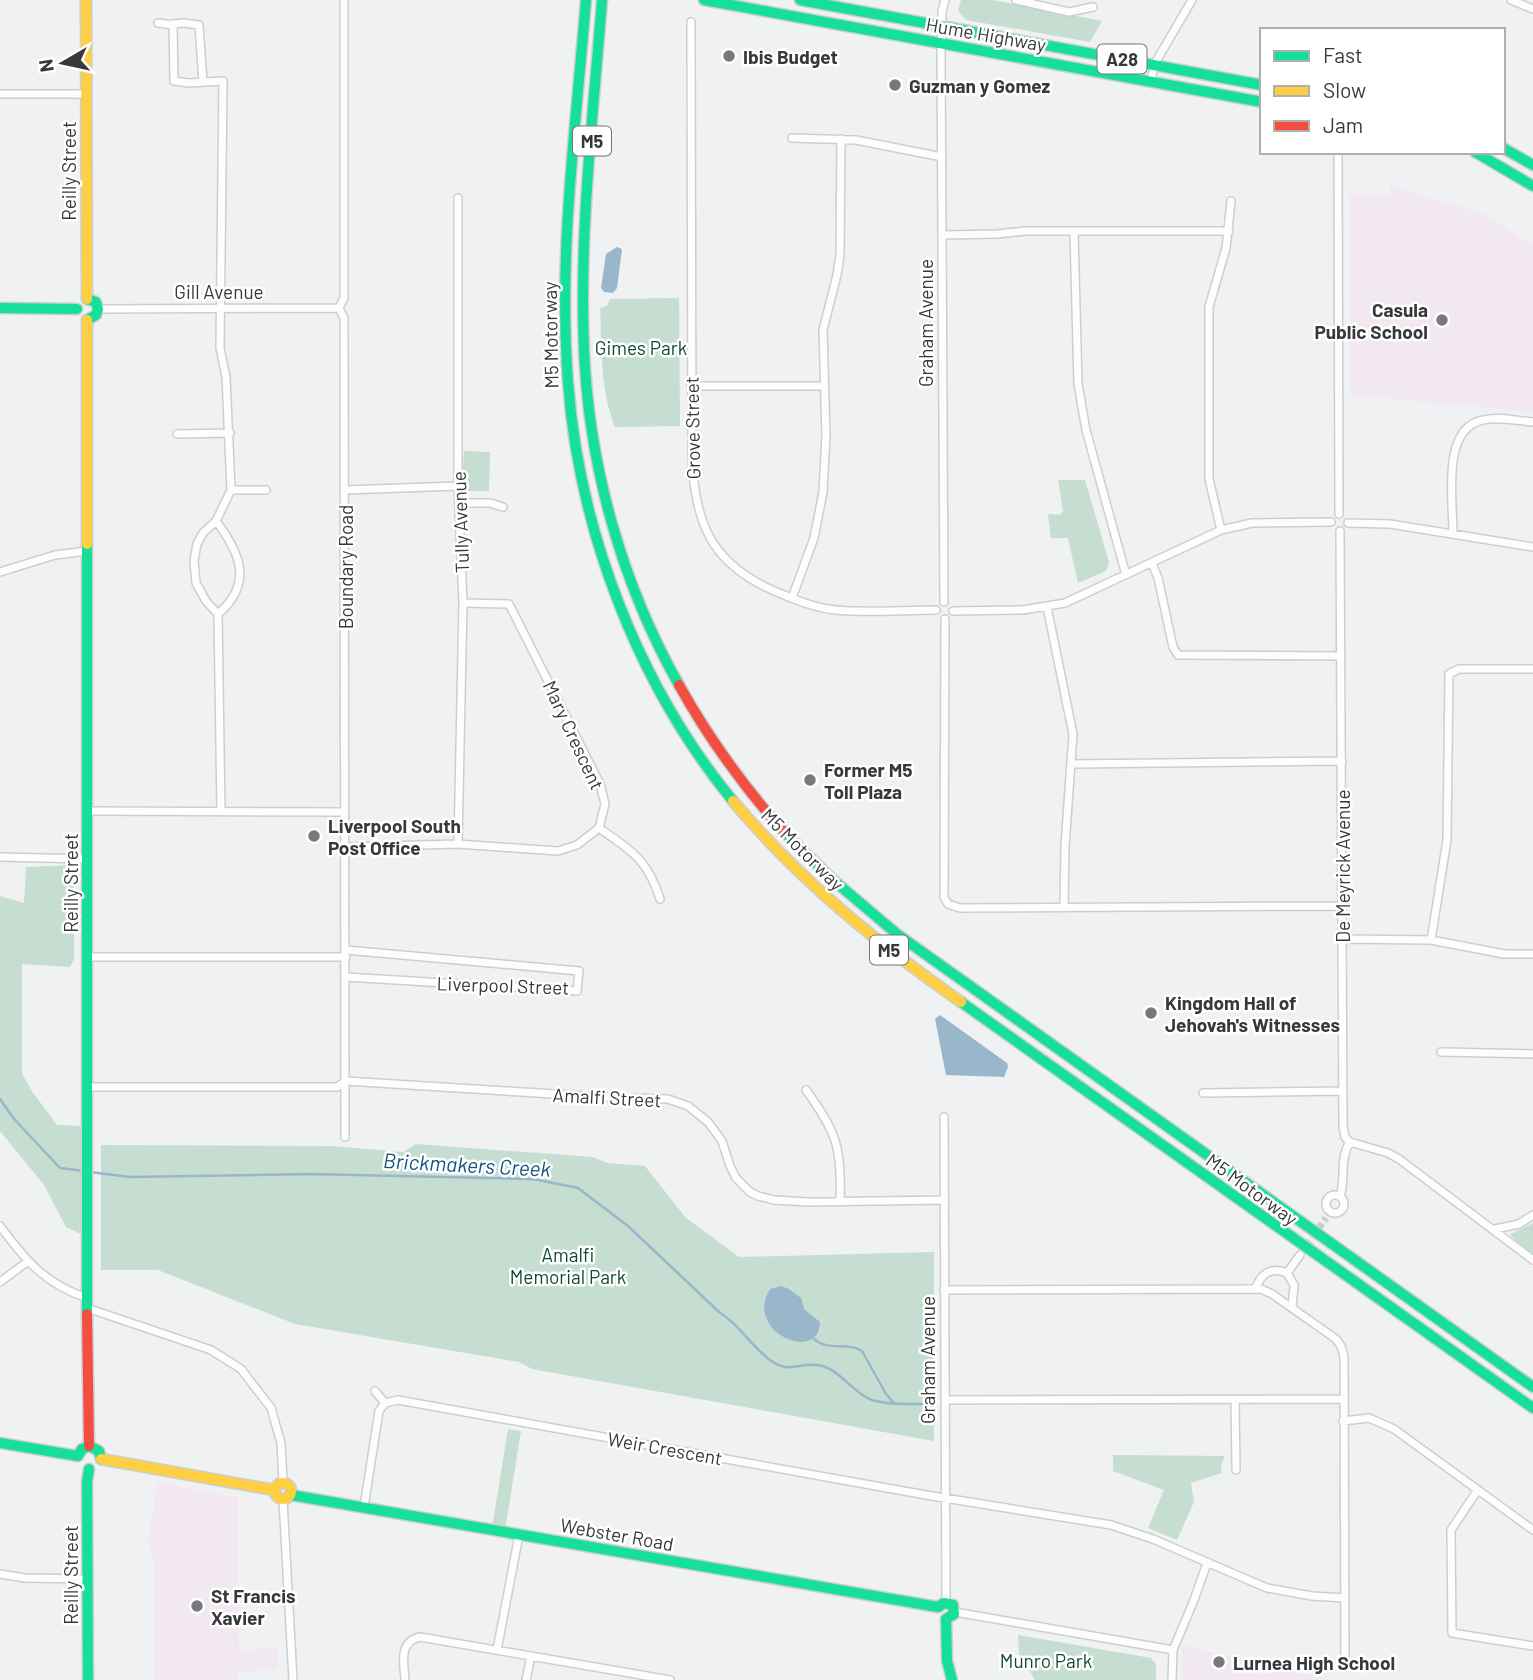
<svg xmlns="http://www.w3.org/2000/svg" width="1533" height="1680" viewBox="0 0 1533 1680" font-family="Barlow,sans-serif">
	<rect width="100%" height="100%" fill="#eff1f2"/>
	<!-- education -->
	<path fill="#f1e8f1" d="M1390 186 1481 213 1533 245V412L1350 395V195H1390Z
		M158 1482 238 1498 239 1650 277 1648 278 1669 238 1672V1680H155V1563L148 1541Z
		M1182 1645 1331 1680H1182Z"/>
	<!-- green -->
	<path fill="#c5ded1" d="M961 0H992L1102 21 1090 42 966 20 958 11Z
		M679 298 680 426 615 427C600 390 602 347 600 308L607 306 610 299Z
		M464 451 490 452 489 491H462Z
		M1058 480H1085L1109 562 1106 571 1078 583 1068 538H1051L1048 514 1059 515 1063 511Z
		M74 865V959L70 967 22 964V1073L31 1090 57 1125 85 1126 83 1235 66 1227 44 1185 0 1131V896L24 903 26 867Z
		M416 1144 593 1157 607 1163 645 1166 685 1217 739 1257 934 1252V1441L532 1369 519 1362 295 1324 158 1270H101V1145L331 1146 403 1152Z
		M1533 1223V1256L1511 1236V1234Z
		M508 1429 521 1431 505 1530 492 1528Z
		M1113 1455 1225 1456 1221 1465 1222 1473 1191 1483 1194 1502 1177 1540 1148 1528 1164 1490 1113 1471Z
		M1018 1635 1151 1658 1156 1664V1680H1035L1019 1654Z"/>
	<!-- water -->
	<path fill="#9ab6cb" d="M617 247 622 249 617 288 613 293 604 292 601 288 606 254Z
		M940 1015 1007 1063 1008 1067 1004 1077 946 1075 935 1019Z
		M781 1286 789 1289 801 1298 804 1309 820 1322C820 1364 743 1333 770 1289Z"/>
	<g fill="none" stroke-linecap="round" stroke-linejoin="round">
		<!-- stream -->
		<path stroke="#9ab6cb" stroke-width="2.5" d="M0 1099 15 1120 60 1168 84 1171
			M90 1172 130 1177 310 1174 533 1179 578 1188 628 1226 719 1312C739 1324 751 1346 770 1360 789 1374 798 1363 817 1365 839 1367 852 1393 872 1400 889 1405 909 1404 926 1404
			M814 1339C829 1352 846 1341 862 1351L886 1394 894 1403"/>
		<!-- street-tunnel -->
		<path stroke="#cacccd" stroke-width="7" stroke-dasharray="7 3.5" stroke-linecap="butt" d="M1300 1255 1326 1218"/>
		<!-- street casing -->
		<g stroke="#cdcecf" stroke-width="10">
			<path id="street" d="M344 0V298L339 308 344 318 345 1137
				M1016 0 1069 12 1093 7
				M1511 0 1533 9
				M691 22 692 455C694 527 714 568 784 595 800 602 817 608 835 610 868 613 903 610 936 610
				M158 23 173 25 174 81 189 83 223 81 220 348 226 377 231 490 216 521 203 533 197 544 194 561 196 583 206 601 218 614 221 812
				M172 24 184 23 199 25 203 82
				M1151 82 1154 65 1192 0
				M0 94H85
				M792 138 856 140 942 157
				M1338 152 1339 514
				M458 198V486L463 603 458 844
				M1074 232 1078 384 1086 430 1126 575
				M942 235 997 234 1025 231H1229
				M98 309 339 308
				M691 386H824
				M177 434 230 433
				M231 490H266
				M345 490 458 486
				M459 503H490L503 507
				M216 521C241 554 253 584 218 614
				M1348 523 1390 524 1533 547
				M1221 530 1209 479V307L1226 248 1231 201
				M1340 531 1343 1126 1345 1137 1350 1142
				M1453 533C1453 500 1441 428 1483 420 1499 416 1517 421 1533 422
				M1152 563 1158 578 1173 647 1178 655 1340 656
				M0 572 55 555 87 551
				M792 598 814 538 823 492 826 436 823 330 837 275 840 255 841 139
				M944 602 941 54 942 11 945 0
				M1047 607 1073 734 1065 846 1064 907
				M953 611 1023 610 1065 603 1221 530 1252 523 1331 522
				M945 619 944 897 948 904 960 908 1341 906
				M1072 764 1342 761
				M87 811 345 812
				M599 828C631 850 648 860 660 899
				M346 847 458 844 558 851 577 845 599 828 605 804 600 784 509 604 463 603
				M0 857 87 859
				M1342 939 1431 940 1504 954H1533
				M1431 940 1447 840 1449 674 1459 669H1533
				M87 957H346
				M346 977 577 991 579 971 346 950
				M1441 1052 1533 1054
				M346 1081 618 1098 668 1099 688 1106 708 1122 722 1141 730 1166 736 1178 750 1192 758 1196 774 1200 808 1202 945 1200
				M87 1087H337L346 1081
				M806 1090C837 1133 842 1148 840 1201
				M1203 1093 1343 1091
				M944 1117 946 1602
				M1350 1142 1388 1153 1399 1159 1533 1260
				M1326 1204a9 9 0 1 1 18 0a9 9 0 1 1-18 0Z
				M1340 1197C1346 1178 1339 1159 1350 1142
				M0 1226C26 1261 45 1284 87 1298
				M1495 1229 1519 1224 1533 1215
				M1287 1273 1294 1285 1292 1307
				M1287 1273 1300 1255
				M0 1282 27 1262
				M1255 1289C1261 1274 1271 1266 1287 1273
				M944 1290 1261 1289 1272 1294 1336 1339 1341 1346 1344 1357 1345 1660
				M87 1308 211 1350 241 1369 271 1408 281 1443 283 1482
				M375 1391 385 1403
				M945 1400 1343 1399
				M1235 1400 1236 1470
				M1343 1421 1369 1418 1394 1429 1533 1530
				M1477 1491 1451 1530 1452 1633 1533 1646
				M283 1500 293 1680
				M364 1507 379 1411 385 1403 398 1400 926 1495 1111 1525 1153 1539 1267 1588 1312 1596 1345 1598
				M0 1574 25 1578 87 1579
				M955 1612 1173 1650
				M497 1650 519 1535
				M405 1680C404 1663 398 1642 420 1637L670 1680
				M526 1680 531 1656
				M1172 1680 1173 1650 1194 1600 1207 1563"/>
		</g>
		<!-- fast casing -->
		<g stroke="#cdcecf" stroke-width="13">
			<path id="fast" d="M586 0C576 126 558 255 568 382 579 531 638 685 733 801
				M602 0C593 117 579 233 584 350 589 467 622 584 679 685
				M704 0 1262 102
				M800 0 1262 85
				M1503 148 1533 165
				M1475 152 1533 186
				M87 299 96 302 98 309 96 315 87 320
				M0 308 77 309
				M87 544V1314
				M785 833 832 879 897 934 1533 1387
				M961 1002 1533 1408
				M0 1443 78 1456
				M78 1456 82 1449 89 1446 99 1451 101 1459
				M291 1495 938 1607
				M938 1607 944 1603 953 1605 954 1614 946 1619
				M946 1619 947 1661 952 1680
				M88 1680 87 1482 89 1469"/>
		</g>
		<!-- slow casing -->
		<g stroke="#cdcecf" stroke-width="13">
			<path id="slow" d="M86 0 87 299
				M87 320V544
				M733 801C799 880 877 943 961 1002
				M101 1459 274 1490
				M275 1491a8 8 0 1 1 16 0a8 8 0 1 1-16 0Z"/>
		</g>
		<!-- jam casing -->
		<g stroke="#cdcecf" stroke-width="13">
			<path id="jam" d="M679 685C709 739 744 787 785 833
				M87 1314 89 1446"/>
		</g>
		<!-- street -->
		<use href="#street" stroke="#fdfdfd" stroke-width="7"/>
		<!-- fast -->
		<use href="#fast" stroke="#16e098" stroke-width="10"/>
		<!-- slow -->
		<use href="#slow" stroke="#ffcf43" stroke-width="10"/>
		<!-- jam -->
		<use href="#jam" stroke="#f24e42" stroke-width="10"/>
	</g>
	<!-- markers -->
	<g fill="#77797a" stroke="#fff" stroke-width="2.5">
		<circle cx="729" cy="56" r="7"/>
		<circle cx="895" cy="85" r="7"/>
		<circle cx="1442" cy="320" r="7"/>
		<circle cx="810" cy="780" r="7"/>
		<circle cx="314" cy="836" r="7"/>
		<circle cx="1151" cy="1013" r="7"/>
		<circle cx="197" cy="1606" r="7"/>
		<circle cx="1219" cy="1662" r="7"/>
	</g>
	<g text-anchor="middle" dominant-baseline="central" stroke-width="5" stroke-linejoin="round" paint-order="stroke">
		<!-- shield labels -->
		<g fill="#fff" stroke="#737474" stroke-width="2">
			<rect x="1097.5" y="44.5" width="49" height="29" rx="5"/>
			<rect x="573" y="126.5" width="38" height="29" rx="5"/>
			<rect x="870" y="935.5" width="38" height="29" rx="5"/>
		</g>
		<g font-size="18" font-weight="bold" fill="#373839">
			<text x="1122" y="59">A28</text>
			<text x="592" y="141">M5</text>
			<text x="889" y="950">M5</text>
		</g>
		<!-- street labels -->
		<g font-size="19" fill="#373839" stroke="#fff">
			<text transform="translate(986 34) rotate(10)">Hume Highway</text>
			<text transform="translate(68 171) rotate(-90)">Reilly Street</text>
			<text x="219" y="291">Gill Avenue</text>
			<text transform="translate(925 323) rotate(-90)">Graham Avenue</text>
			<text transform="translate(550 335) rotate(-91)">M5 Motorway</text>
			<text transform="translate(692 428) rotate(-91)">Grove Street</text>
			<text transform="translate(460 522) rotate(-92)">Tully Avenue</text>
			<text transform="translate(345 567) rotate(-90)">Boundary Road</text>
			<text transform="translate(574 735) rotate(65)">Mary Crescent</text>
			<text transform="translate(803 849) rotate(45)">M5 Motorway</text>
			<text transform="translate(1342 866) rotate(-90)">De Meyrick Avenue</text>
			<text transform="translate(70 883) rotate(-90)">Reilly Street</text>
			<text transform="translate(503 985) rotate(2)">Liverpool Street</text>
			<text transform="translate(607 1097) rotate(3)">Amalfi Street</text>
			<text transform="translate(1252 1189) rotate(36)">M5 Motorway</text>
			<text transform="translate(927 1360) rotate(-90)">Graham Avenue</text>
			<text transform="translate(665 1448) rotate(10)">Weir Crescent</text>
			<text transform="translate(617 1534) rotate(10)">Webster Road</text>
			<text transform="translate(70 1575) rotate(-90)">Reilly Street</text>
		</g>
		<!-- poi labels -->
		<g font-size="19" font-weight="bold" fill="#373839" stroke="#fff" text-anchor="start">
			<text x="743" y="56">Ibis Budget</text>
			<text x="909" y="85">Guzman y Gomez</text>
			<text x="1428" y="309" text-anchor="end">Casula<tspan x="1428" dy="22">Public School</tspan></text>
			<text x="824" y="769">Former M5<tspan x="824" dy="22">Toll Plaza</tspan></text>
			<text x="328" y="825">Liverpool South<tspan x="328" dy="22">Post Office</tspan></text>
			<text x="1165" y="1002">Kingdom Hall of<tspan x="1165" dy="22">Jehovah's Witnesses</tspan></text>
			<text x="211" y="1595">St Francis<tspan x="211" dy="22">Xavier</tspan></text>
			<text x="1233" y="1662">Lurnea High School</text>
		</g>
		<!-- park labels -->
		<g font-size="19" fill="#0e4931" stroke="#fff">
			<text x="641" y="347">Gimes Park</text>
			<text x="568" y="1254">Amalfi<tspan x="568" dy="22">Memorial Park</tspan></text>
			<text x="1046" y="1660">Munro Park</text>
		</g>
		<!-- water labels -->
		<g font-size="21" font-style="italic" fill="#13547c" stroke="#fff">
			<text transform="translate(467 1164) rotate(3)">Brickmakers Creek</text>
		</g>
	</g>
	<!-- legend -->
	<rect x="1260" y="28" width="245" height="126" fill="#ffffff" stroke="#afafb0" stroke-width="2"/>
	<rect x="1274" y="51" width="35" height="10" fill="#16e098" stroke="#afafb0" stroke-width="2"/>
	<text x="1323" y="63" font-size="21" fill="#373839">Fast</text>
	<rect x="1274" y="86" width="35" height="10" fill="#ffcf43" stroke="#afafb0" stroke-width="2"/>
	<text x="1323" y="98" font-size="21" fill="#373839">Slow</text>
	<rect x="1274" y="121" width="35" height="10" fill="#f24e42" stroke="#afafb0" stroke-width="2"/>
	<text x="1323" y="133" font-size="21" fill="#373839">Jam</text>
	<!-- north arrow -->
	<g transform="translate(63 63) rotate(261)" stroke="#ffffff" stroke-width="5" paint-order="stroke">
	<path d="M0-5L12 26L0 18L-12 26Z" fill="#373839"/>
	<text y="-10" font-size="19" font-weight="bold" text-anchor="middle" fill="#373839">N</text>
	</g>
</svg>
